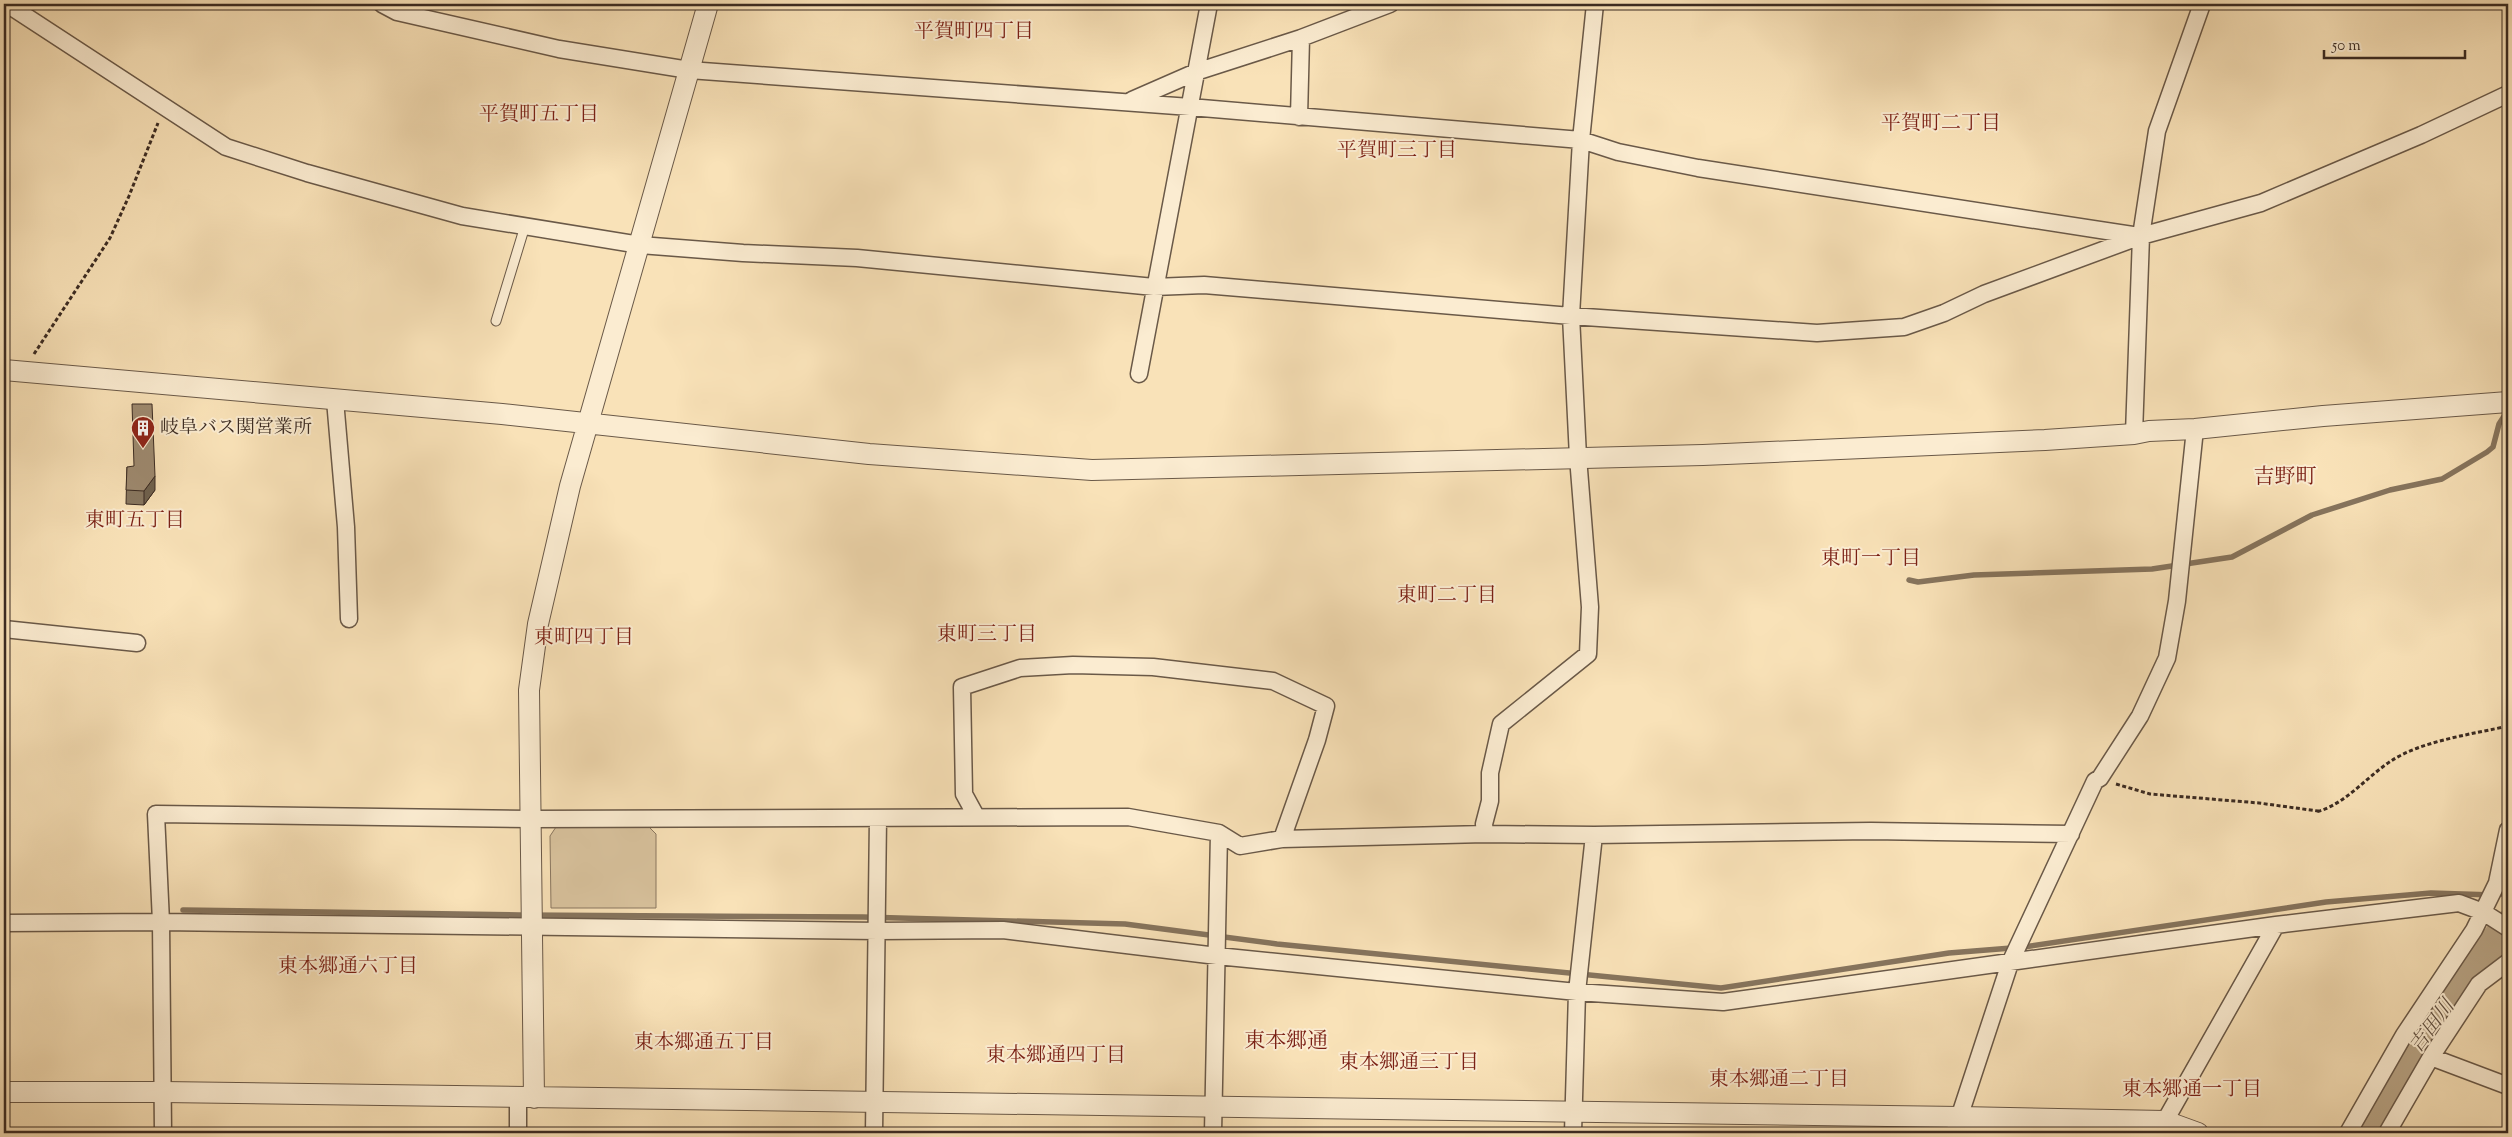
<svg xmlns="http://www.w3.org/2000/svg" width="2512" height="1137" viewBox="0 0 2512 1137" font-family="'Sorts Mill Goudy','Noto Serif JP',serif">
	<rect width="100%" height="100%" fill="#f9e2b8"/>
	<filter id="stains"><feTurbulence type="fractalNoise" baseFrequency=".004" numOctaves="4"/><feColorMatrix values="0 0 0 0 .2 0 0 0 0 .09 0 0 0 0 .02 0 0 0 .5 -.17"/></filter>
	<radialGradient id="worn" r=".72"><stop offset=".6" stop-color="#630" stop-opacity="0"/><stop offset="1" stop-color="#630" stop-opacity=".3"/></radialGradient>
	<!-- green -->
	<path fill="#d9c39e" stroke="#8a7760" d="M556 827H649L656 834V908H551L550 836Z"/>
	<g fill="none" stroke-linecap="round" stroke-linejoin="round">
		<!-- stream -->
		<path stroke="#86745d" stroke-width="5.5" d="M1909 580 1918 582 1974 575 2152 569 2232 557 2312 515 2390 490 2442 479 2487 452 2493 447 2499 424 2508 410
			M183 910 519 915 863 917 1125 924 1277 944 1721 988 1949 953 2024 947 2326 902 2431 893 2494 895 2508 893"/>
		<!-- river -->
		<path stroke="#b8a485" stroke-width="34" d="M2370 1133 2410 1057 2508 927"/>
		<!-- service casing -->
		<g stroke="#6a5948" stroke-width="11">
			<path id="service" d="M496 321 525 226"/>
		</g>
		<!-- minor casing -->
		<g stroke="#6a5948" stroke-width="19">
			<path id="minor" d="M7 4 226 147 307 173 462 216 640 245 743 253 857 258 1154 287 1204 285 1571 316 1817 333 1904 327 1944 313 1984 294 2141 236 2261 203 2421 135 2508 94
				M382 4 397 12 559 49 689 70 1190 107 1581 140 1618 152 1698 168 2139 236
				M1132 100 1196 72 1301 38
				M1299 117 1301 38 1390 4
				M1139 374 1209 4
				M335 400 346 527 349 619
				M2134 434 2141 236 2157 131 2202 4
				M4 629 137 643
				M976 816 964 794 962 687 1020 668 1073 665 1153 667 1273 681 1326 706 1317 740 1282 839
				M1485 834 1484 824 1490 801V773L1501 724 1588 654 1590 607 1578 457 1571 316 1581 140 1595 4
				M4 923 161 922 878 931 1003 930 1217 956 1577 992 1723 1002 2276 925 2459 903 2483 912 2508 928
				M2431 1057 2508 1086
				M2165 1121 2276 925
				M163 1133 161 922 156 814 531 819 1128 817 1219 833 1240 846 1282 839 1485 834 1594 835 1871 831 2071 834
				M518 1133V1096
				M874 1133 878 818
				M1213 1133 1219 833
				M1573 1133 1577 992 1594 835
				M1954 1133 2010 963 2095 781 2100 778 2140 716 2167 658 2177 601 2195 429
				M2348 1133 2404 1035 2474 930 2497 883 2508 830
				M2387 1133 2431 1057 2479 984 2508 962"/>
		</g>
		<!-- tertiary casing -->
		<g stroke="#6a5948" stroke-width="22">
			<path id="tertiary" d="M4 370 502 414 869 454 1092 470 1703 455 2045 440 2134 434 2149 431 2195 429 2323 416 2508 402
				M4 1092H163L1960 1117 2165 1121 2198 1133
				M534 1098 529 690 538 624 570 486 708 4"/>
		</g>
		<!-- path -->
		<path stroke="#3b2b22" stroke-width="3" stroke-dasharray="4 2.5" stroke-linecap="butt" d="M34 354 110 238 129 196 158 123
			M2116 784 2150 794 2259 803 2318 811 2316 812C2346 804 2365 778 2391 761 2421 741 2473 734 2508 726"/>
		<!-- service -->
		<use href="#service" stroke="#fbecd1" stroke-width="9"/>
		<!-- minor -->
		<use href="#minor" stroke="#fbecd1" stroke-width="16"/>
		<!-- tertiary -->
		<use href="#tertiary" stroke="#fbecd1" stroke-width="20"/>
	</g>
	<!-- wall -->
	<path fill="#887760" stroke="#3b2b22" d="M127 467 155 490 144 505 126 504Z"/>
	<!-- shaded-wall -->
	<path fill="#6f614e" stroke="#3b2b22" d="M155 476V490L144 505V491Z"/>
	<!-- building -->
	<path fill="#9e8a70" stroke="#3b2b22" d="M132 404H152L155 476 144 491 126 490 127 467 134 466Z"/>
	<!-- icons -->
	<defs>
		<g id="building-pin" transform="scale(1.25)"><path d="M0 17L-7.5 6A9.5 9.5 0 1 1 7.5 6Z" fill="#8f2418" stroke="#fbecd1"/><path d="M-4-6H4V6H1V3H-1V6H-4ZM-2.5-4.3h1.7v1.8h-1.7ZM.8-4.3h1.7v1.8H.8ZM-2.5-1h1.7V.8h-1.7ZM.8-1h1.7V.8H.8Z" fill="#fff"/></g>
	</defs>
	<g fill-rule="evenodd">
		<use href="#building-pin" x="143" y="428"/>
	</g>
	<g text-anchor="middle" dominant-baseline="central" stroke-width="4" stroke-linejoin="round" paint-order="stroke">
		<!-- poi labels -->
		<g font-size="19" fill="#3b2b22" stroke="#fbecd1" text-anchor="start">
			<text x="160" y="428">岐阜バス関営業所</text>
		</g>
		<!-- neighbourhood labels -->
		<g font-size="20" fill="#7a1f14" stroke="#fbecd1">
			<text x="974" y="32">平賀町四丁目</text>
			<text x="539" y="115">平賀町五丁目</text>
			<text x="1941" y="124">平賀町二丁目</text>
			<text x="1397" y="151">平賀町三丁目</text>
			<text x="135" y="521">東町五丁目</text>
			<text x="1871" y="559">東町一丁目</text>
			<text x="1447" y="596">東町二丁目</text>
			<text x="987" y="635">東町三丁目</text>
			<text x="584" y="638">東町四丁目</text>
			<text x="348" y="967">東本郷通六丁目</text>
			<text x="704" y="1043">東本郷通五丁目</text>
			<text x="1056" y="1056">東本郷通四丁目</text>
			<text x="1409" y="1063">東本郷通三丁目</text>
			<text x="1779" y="1080">東本郷通二丁目</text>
			<text x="2192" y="1090">東本郷通一丁目</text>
		</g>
		<!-- water labels -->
		<g font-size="20" font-style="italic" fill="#604f40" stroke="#fbecd1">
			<text transform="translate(2433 1027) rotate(-53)">吉田川</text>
		</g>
		<!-- quarter labels -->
		<g font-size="21" fill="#7a1f14" stroke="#fbecd1">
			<text x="2285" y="478">吉野町</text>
			<text x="1286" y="1042">東本郷通</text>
		</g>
	</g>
	<!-- margin -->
	<rect width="2512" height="1137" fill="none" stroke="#f9e2b8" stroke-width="20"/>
	<rect x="5" y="5" width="2502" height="1127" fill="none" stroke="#3b2b22" stroke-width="2.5"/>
	<rect x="10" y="10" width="2492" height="1117" fill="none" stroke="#3b2b22"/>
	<!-- scale -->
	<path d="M2324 50v8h141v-8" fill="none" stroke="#3b2b22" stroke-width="2.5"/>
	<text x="2332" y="50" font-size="15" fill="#3b2b22" stroke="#fbecd1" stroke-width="4" paint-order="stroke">50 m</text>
	<rect width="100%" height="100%" filter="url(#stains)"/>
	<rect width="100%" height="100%" fill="url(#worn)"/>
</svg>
